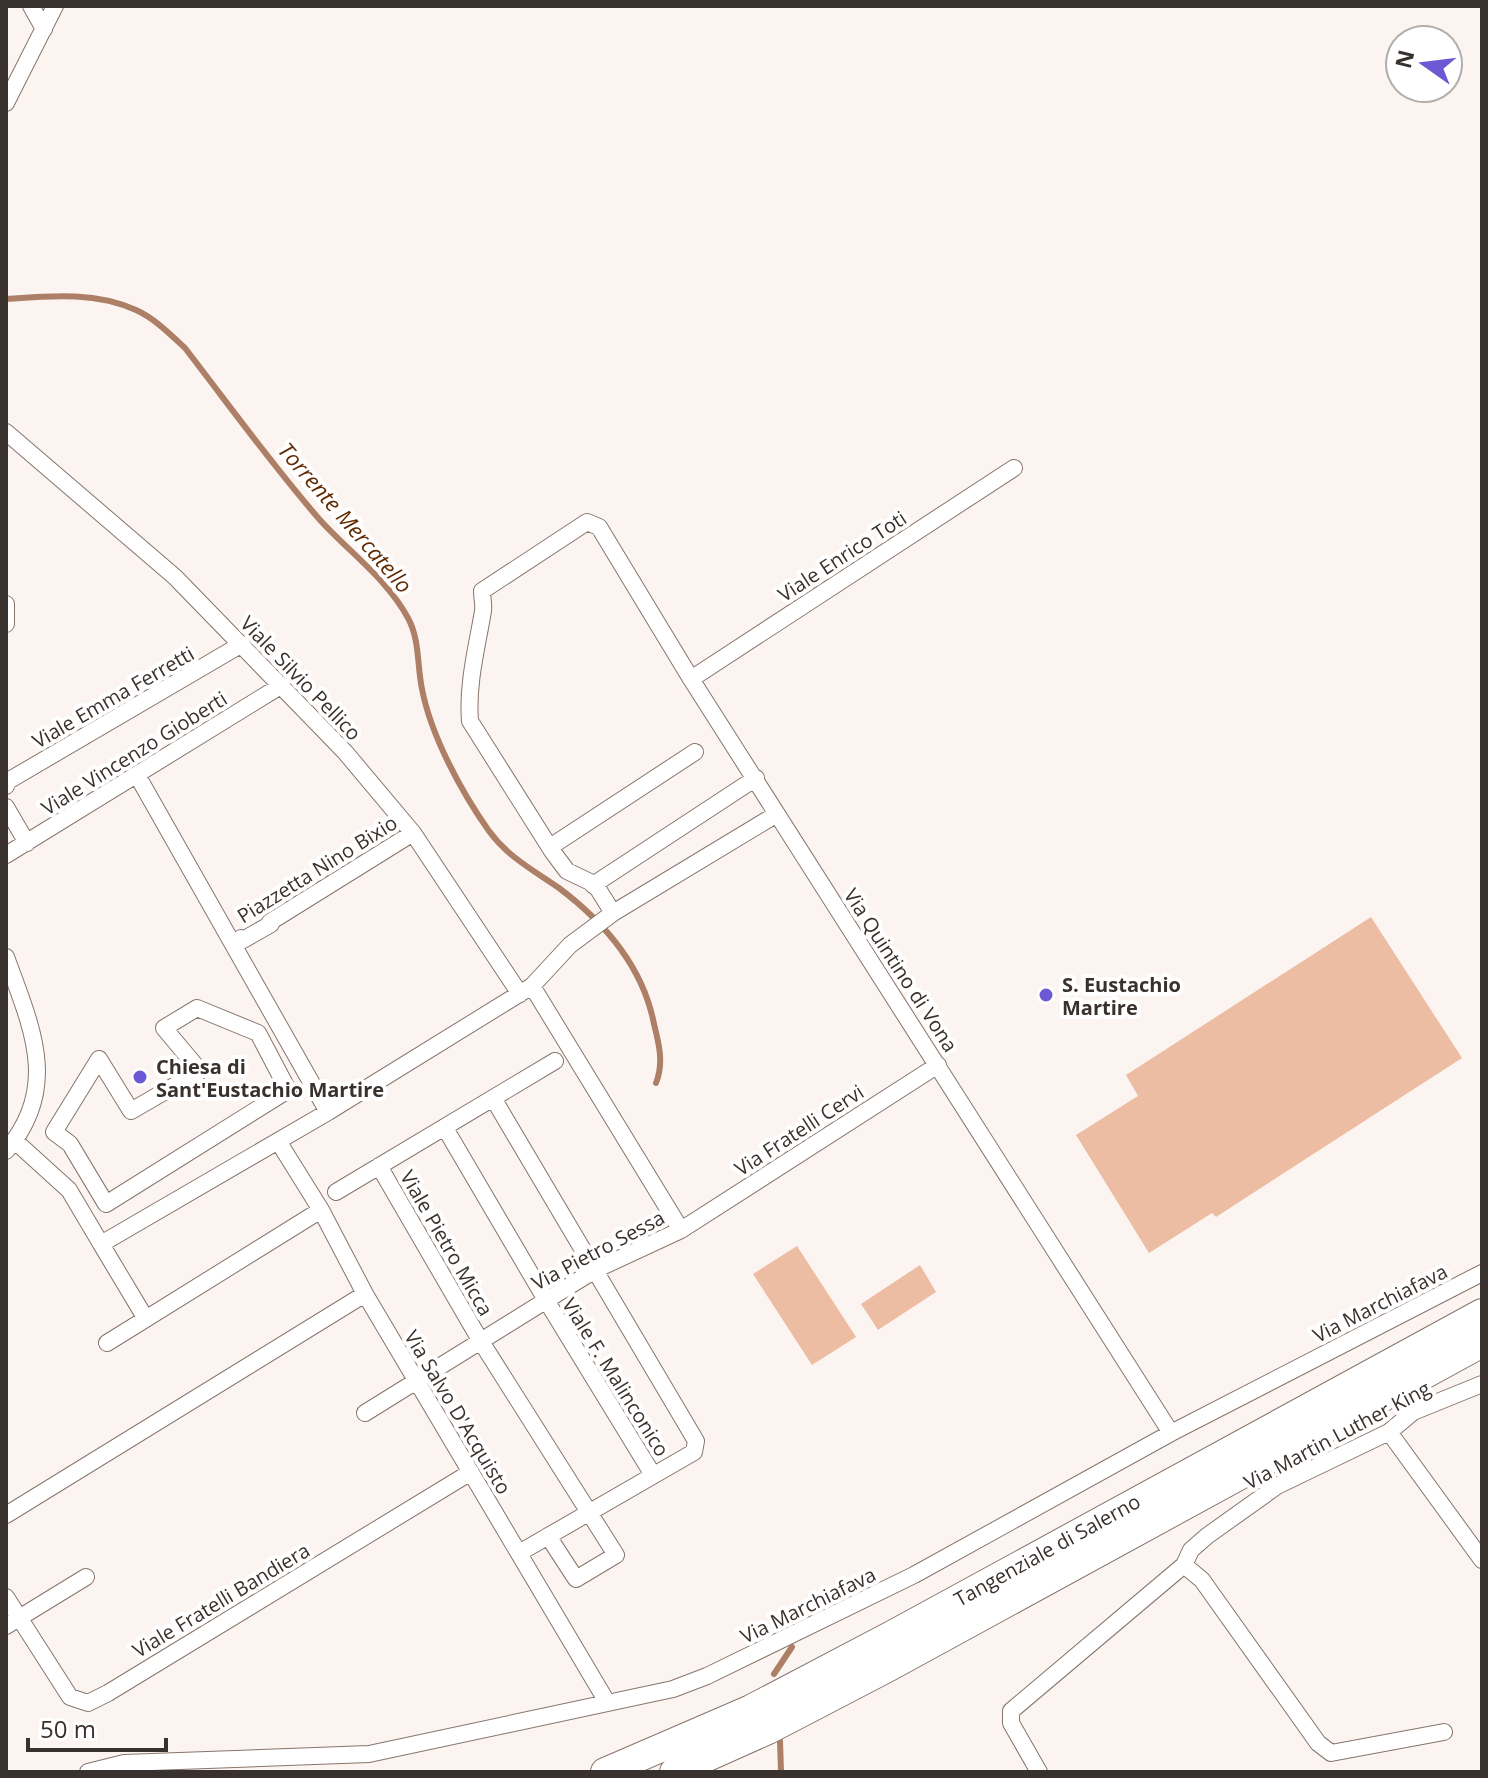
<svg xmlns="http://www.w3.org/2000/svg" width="1488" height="1778" viewBox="0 0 1488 1778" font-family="'Open Sans',sans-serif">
	<rect width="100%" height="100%" fill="#fcf4f0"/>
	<!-- green -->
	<path fill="#edbda3" d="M1371 917 1462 1058 1216 1217 1212 1213 1149 1253 1076 1135 1138 1096 1126 1075Z
		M797 1246 856 1337 812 1365 753 1274Z
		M920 1265 936 1292 878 1330 861 1304Z"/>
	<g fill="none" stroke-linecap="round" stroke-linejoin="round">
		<!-- stream -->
		<path stroke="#ad7f66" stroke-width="6" d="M6 299C48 296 95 291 136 310 154 318 170 334 185 348 229 405 272 465 320 520 349 552 387 579 408 618 420 640 417 666 422 689 431 736 462 793 489 831 508 857 533 870 559 888 604 922 643 967 654 1024 659 1044 664 1063 656 1083
			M774 1674 792 1647
			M780 1741 781 1772"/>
		<!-- street casing -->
		<g stroke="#86756b" stroke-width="18">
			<path id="street" d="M31 6 44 29
				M6 103 55 6
				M6 432 175 577 345 752 413 833 520 994
				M6 604V624
				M691 679 1014 468
				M137 775 328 1112
				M6 786 8 781 242 644
				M6 807 27 843
				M550 847 695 752
				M6 855 282 685
				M593 885 756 778
				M613 913 598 889 590 882 567 871 552 851 470 721C467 684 477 647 483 611 484 604 482 598 482 591L587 522 599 527 691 679 1171 1433
				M241 938 243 940 271 924 270 922 413 833
				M6 957C31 1026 61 1087 6 1151
				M197 1008 258 1033 288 1090 106 1204 70 1144 54 1132 99 1059 131 1111 200 1071 164 1028Z
				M493 1098 696 1441 694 1452 519 1553
				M445 1128 546 1300 653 1475
				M15 1141 69 1190 101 1244 328 1112 532 986 570 945 613 913 777 814
				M278 1141 321 1210 365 1294 607 1702
				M379 1166 480 1340 616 1555 576 1579 548 1536
				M336 1192 555 1061
				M681 1230 938 1065
				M101 1244 146 1319
				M107 1343 321 1210
				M365 1413 595 1270 681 1230 532 986
				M1389 1432 1482 1560
				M6 1515 365 1294
				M1184 1565 1202 1580 1318 1743 1331 1753 1444 1732
				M6 1597 70 1697 88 1703 108 1693 471 1472
				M6 1626 86 1577
				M88 1772 124 1763 369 1754 673 1689 707 1676 914 1575 1171 1433 1482 1273
				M1039 1772 1011 1723V1711L1184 1565 1191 1550 1207 1536 1277 1486 1389 1432 1413 1412 1482 1384"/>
		</g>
		<!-- highway casing -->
		<g stroke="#86756b" stroke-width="30">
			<path id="highway" d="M605 1772 751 1709 892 1635 1482 1313
				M674 1772 768 1730 887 1668 1482 1343"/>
		</g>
		<!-- street -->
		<use href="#street" stroke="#fff" stroke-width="16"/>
		<!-- highway -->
		<use href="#highway" stroke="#fff" stroke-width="28"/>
	</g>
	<!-- markers -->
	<g fill="#6d59d3" stroke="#fff" stroke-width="3">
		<circle cx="1046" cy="995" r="8"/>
		<circle cx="140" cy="1077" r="8"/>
	</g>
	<g text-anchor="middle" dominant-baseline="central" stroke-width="8" stroke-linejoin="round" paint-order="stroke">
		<!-- street labels -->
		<g font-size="20" fill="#39312d" stroke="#fff">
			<text transform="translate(842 556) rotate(-33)">Viale Enrico Toti</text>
			<text transform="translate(301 678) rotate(46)">Viale Silvio Pellico</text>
			<text transform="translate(113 697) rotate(-30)">Viale Emma Ferretti</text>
			<text transform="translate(134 753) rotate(-32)">Viale Vincenzo Gioberti</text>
			<text transform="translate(317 869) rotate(-32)">Piazzetta Nino Bixio</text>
			<text transform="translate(901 970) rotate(57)">Via Quintino di Vona</text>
			<text transform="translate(799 1130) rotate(-33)">Via Fratelli Cervi</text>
			<text transform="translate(447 1243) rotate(60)">Viale Pietro Micca</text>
			<text transform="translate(598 1250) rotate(-28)">Via Pietro Sessa</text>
			<text transform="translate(1380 1303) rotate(-27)">Via Marchiafava</text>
			<text transform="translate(616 1377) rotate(58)">Viale F. Malinconico</text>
			<text transform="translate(458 1412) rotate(59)">Via Salvo D'Acquisto</text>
			<text transform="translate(1337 1435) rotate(-28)">Via Martin Luther King</text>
			<text transform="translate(1047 1550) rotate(-29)">Tangenziale di Salerno</text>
			<text transform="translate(221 1600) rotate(-31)">Viale Fratelli Bandiera</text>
			<text transform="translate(808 1605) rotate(-26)">Via Marchiafava</text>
		</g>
		<!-- poi labels -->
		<g font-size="20" font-weight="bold" fill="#39312d" stroke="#fff" text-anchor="start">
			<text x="1062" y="984">S. Eustachio<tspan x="1062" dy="23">Martire</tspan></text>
			<text x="156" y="1066">Chiesa di<tspan x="156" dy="23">Sant'Eustachio Martire</tspan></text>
		</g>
		<!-- water labels -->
		<g font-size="22" font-style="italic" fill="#602900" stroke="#fff">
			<text transform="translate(346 517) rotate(49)">Torrente Mercatello</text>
		</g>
	</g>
	<!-- border -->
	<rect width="1488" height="1778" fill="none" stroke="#39312d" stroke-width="16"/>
	<!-- north arrow -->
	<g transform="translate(1424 64) rotate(284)"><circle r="38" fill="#ffffff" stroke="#b0adab" stroke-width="2"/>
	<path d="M0-6L14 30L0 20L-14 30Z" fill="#6d59d3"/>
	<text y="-12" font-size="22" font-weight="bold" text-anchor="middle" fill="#39312d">N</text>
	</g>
	<!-- scale -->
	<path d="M28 1738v12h138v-12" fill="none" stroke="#39312d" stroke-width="4"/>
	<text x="40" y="1738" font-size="24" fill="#39312d" stroke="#ffffff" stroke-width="6" paint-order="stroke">50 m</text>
</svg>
